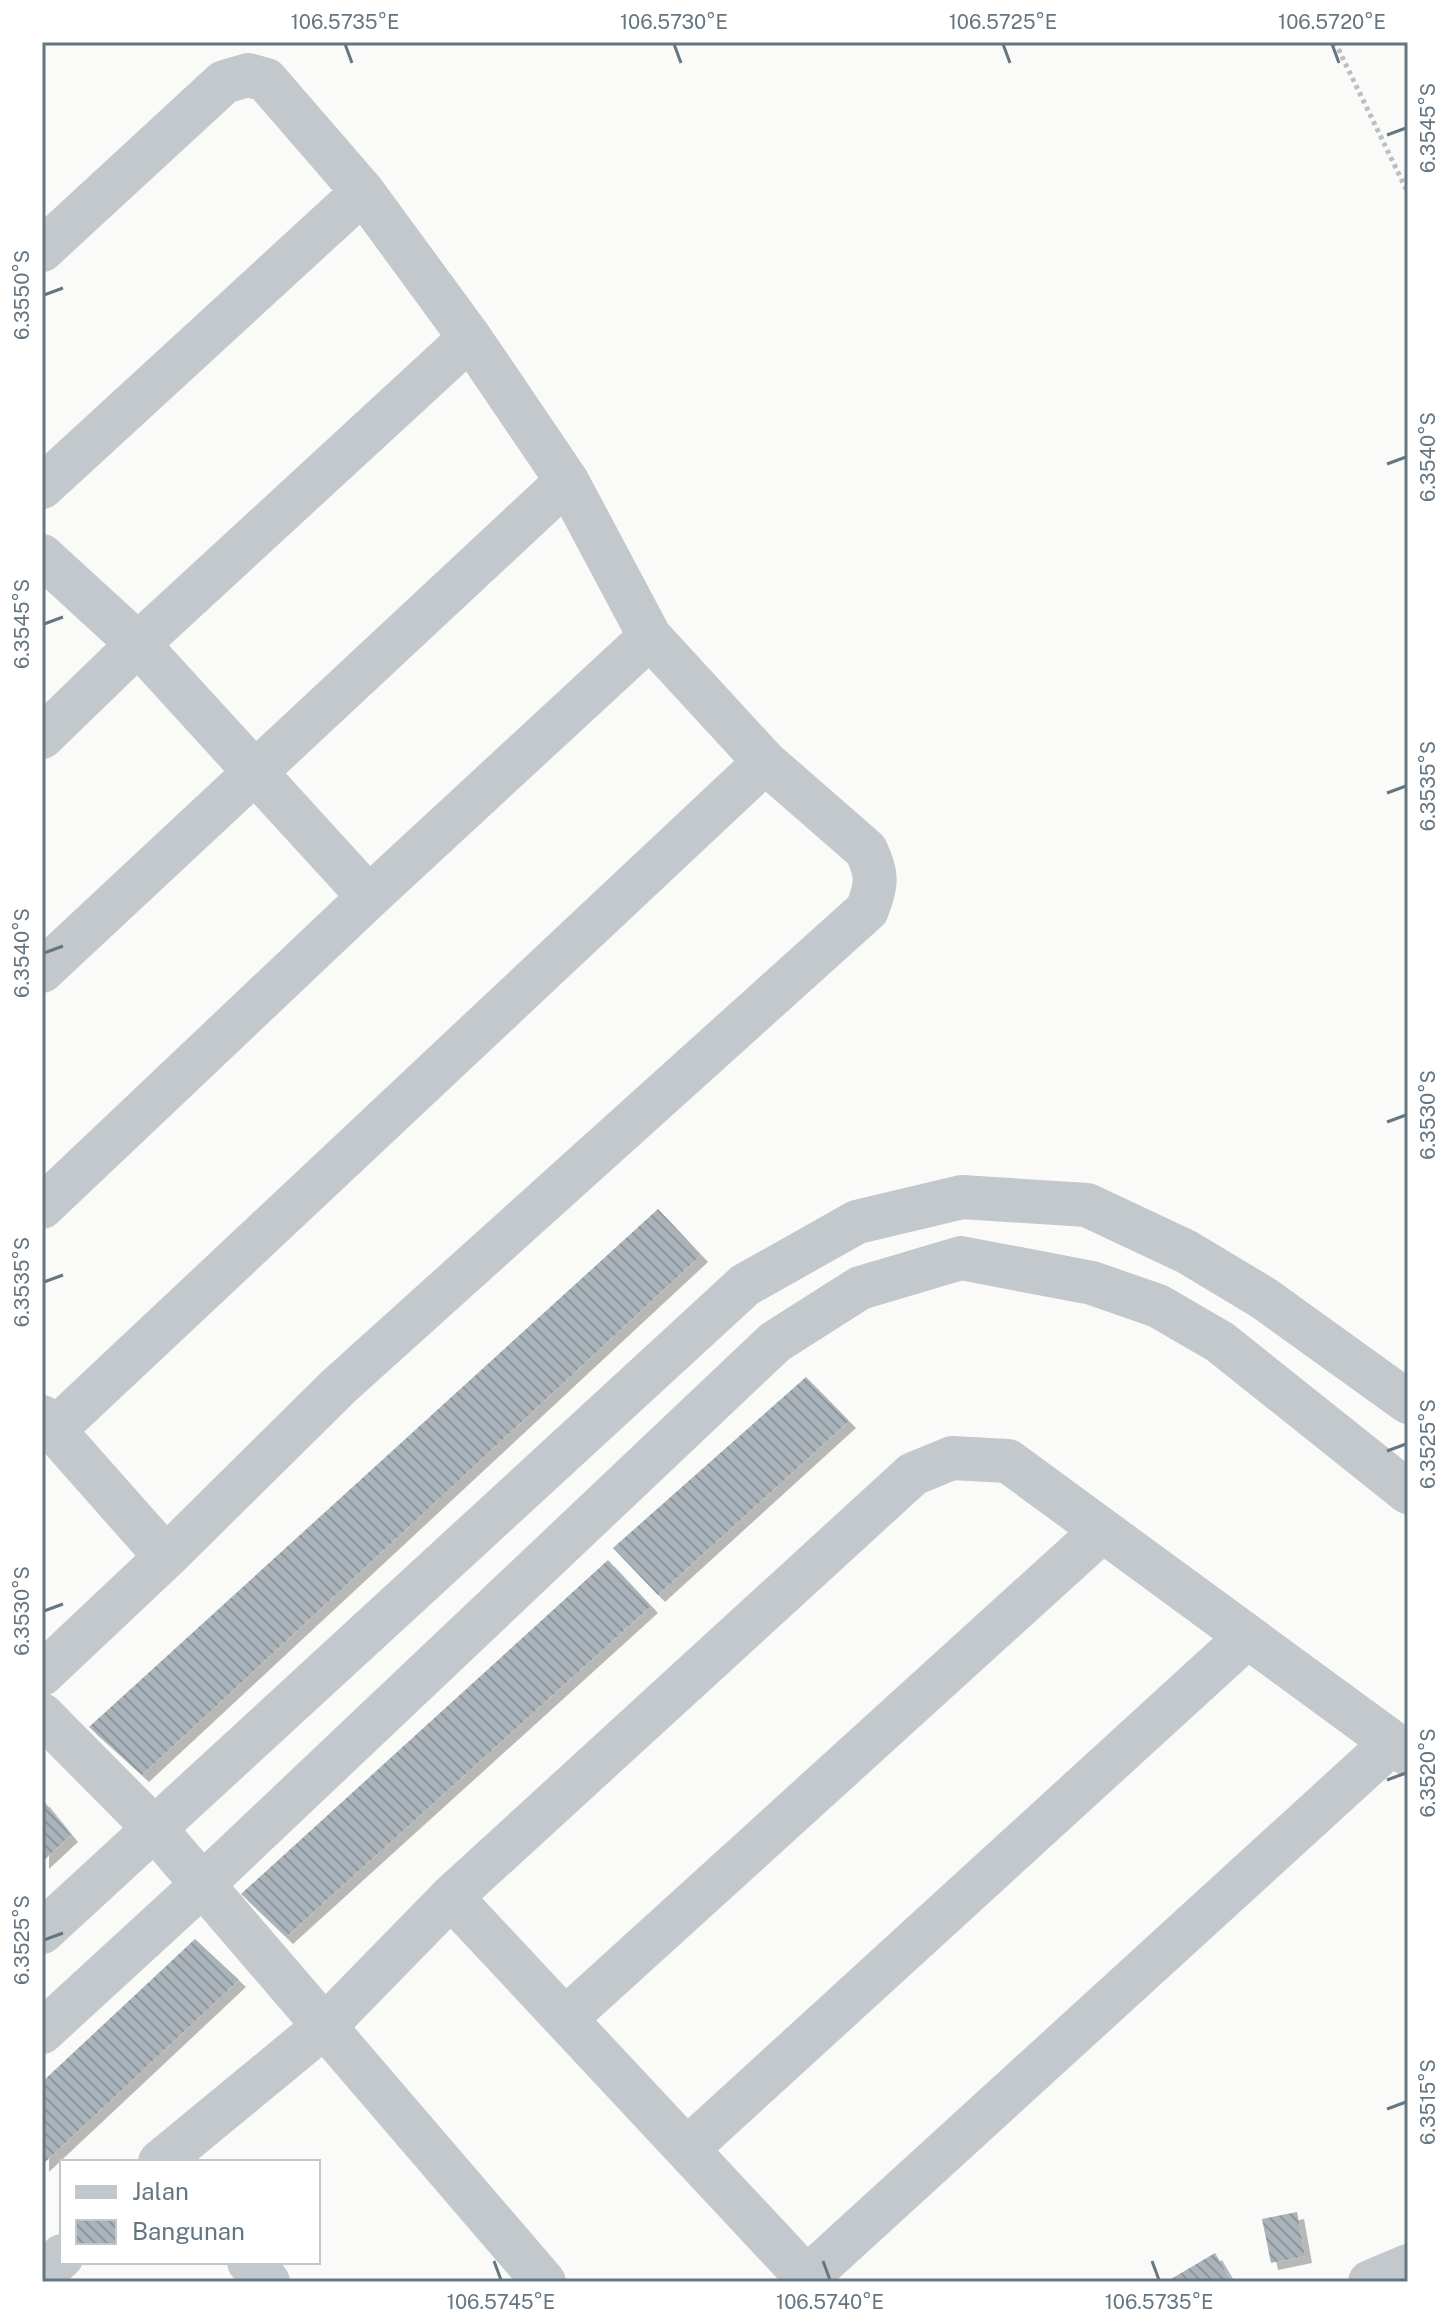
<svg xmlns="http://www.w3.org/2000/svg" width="1450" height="2324" viewBox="0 0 1450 2324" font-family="'Public Sans',sans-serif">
	<defs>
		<pattern id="building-back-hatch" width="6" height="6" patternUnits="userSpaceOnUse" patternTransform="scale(2)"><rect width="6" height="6" fill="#aab3b9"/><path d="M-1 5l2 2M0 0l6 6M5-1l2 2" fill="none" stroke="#8e969c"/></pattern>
		<filter id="shadow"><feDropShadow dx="7" dy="7" stdDeviation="0" flood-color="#0004"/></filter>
	</defs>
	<rect width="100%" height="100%" fill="#fafaf8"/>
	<!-- building -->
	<path fill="url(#building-back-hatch)" filter="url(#shadow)" d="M658 1209 701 1255 142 1775 89 1727Z
		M806 1377 849 1421 658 1595 613 1548Z
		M608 1560 651 1606 286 1937 241 1894Z
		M42 1799 71 1835 42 1862Z
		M195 1939 239 1980 42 2165V2082Z
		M1297 2212 1305 2256 1271 2263 1262 2219Z
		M1215 2253 1232 2282H1166Z"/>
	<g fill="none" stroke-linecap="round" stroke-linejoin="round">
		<!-- path -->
		<path stroke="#bbbfc2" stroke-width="5" stroke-dasharray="4 4" stroke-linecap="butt" d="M1335 42 1408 193"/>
		<!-- minor -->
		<path stroke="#c3c8cc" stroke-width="44" d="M42 250 224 82 248 75 266 80 363 192 470 338 567 481 650 637 765 762 866 850C878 875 877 884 867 910L339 1386 166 1557 42 1674
			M42 487 363 192
			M42 556 138 644 369 897
			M42 737 138 644 470 338
			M42 971 567 481
			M42 1207 369 897 650 637
			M42 1417 166 1557
			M54 1430 765 762
			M42 1715 155 1829 544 2282
			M451 1897 807 2278
			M42 1932 745 1285 857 1222 962 1197 1087 1205 1187 1252 1265 1299 1408 1402
			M565 2019 1102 1531
			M42 2032 202 1885 775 1342 860 1288 961 1258 1092 1283 1158 1306 1220 1342 1408 1492
			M687 2149 1247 1637
			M160 2162 326 2025 451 1897 913 1474 952 1458 1008 1461 1408 1754
			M249 2262 268 2282
			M42 2275 62 2256
			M802 2282 1392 1743
			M1370 2282 1408 2266"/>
	</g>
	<!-- ticks -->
	<path fill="none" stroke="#657683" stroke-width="3" d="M345 44 352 63M674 44 681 63M1003 44 1010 63M1332 44 1339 63M1387 135 1406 128M44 295 63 288M1387 464 1406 457M44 624 63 617M1387 793 1406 786M44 953 63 946M1387 1122 1406 1115M44 1282 63 1275M1387 1451 1406 1444M44 1611 63 1604M1387 1780 1406 1773M44 1940 63 1933M1387 2109 1406 2102M494 2261 501 2280M823 2261 830 2280M1152 2261 1159 2280"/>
	<!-- border -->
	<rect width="1450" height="2324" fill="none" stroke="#ffffff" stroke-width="88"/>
	<!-- legend -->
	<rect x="60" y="2160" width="260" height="104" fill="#ffffff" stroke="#c1c8cd" stroke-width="2"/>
	<rect x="76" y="2186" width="40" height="12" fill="#c3c8cc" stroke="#c1c8cd" stroke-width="2"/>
	<text x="132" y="2200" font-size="24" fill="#657683">Jalan</text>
	<rect x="76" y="2220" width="40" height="24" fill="url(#building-back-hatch)" stroke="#c1c8cd" stroke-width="2"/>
	<text x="132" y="2240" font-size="24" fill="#657683">Bangunan</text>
	<rect x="44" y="44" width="1362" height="2236" fill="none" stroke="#657683" stroke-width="3"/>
	<g font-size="20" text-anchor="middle" fill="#657683">
		<text x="345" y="29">106.5735°E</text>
		<text x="674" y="29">106.5730°E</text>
		<text x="1003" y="29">106.5725°E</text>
		<text x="1332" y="29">106.5720°E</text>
		<text transform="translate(1428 128) rotate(-90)" y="7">6.3545°S</text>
		<text transform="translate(22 295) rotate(-90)" y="7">6.3550°S</text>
		<text transform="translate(1428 457) rotate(-90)" y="7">6.3540°S</text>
		<text transform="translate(22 624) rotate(-90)" y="7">6.3545°S</text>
		<text transform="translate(1428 786) rotate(-90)" y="7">6.3535°S</text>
		<text transform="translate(22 953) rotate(-90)" y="7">6.3540°S</text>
		<text transform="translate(1428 1115) rotate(-90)" y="7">6.3530°S</text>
		<text transform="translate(22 1282) rotate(-90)" y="7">6.3535°S</text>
		<text transform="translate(1428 1444) rotate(-90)" y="7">6.3525°S</text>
		<text transform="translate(22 1611) rotate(-90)" y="7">6.3530°S</text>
		<text transform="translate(1428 1773) rotate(-90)" y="7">6.3520°S</text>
		<text transform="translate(22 1940) rotate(-90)" y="7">6.3525°S</text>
		<text transform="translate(1428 2102) rotate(-90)" y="7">6.3515°S</text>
		<text x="501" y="2309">106.5745°E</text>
		<text x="830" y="2309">106.5740°E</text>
		<text x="1159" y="2309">106.5735°E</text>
	</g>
</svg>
